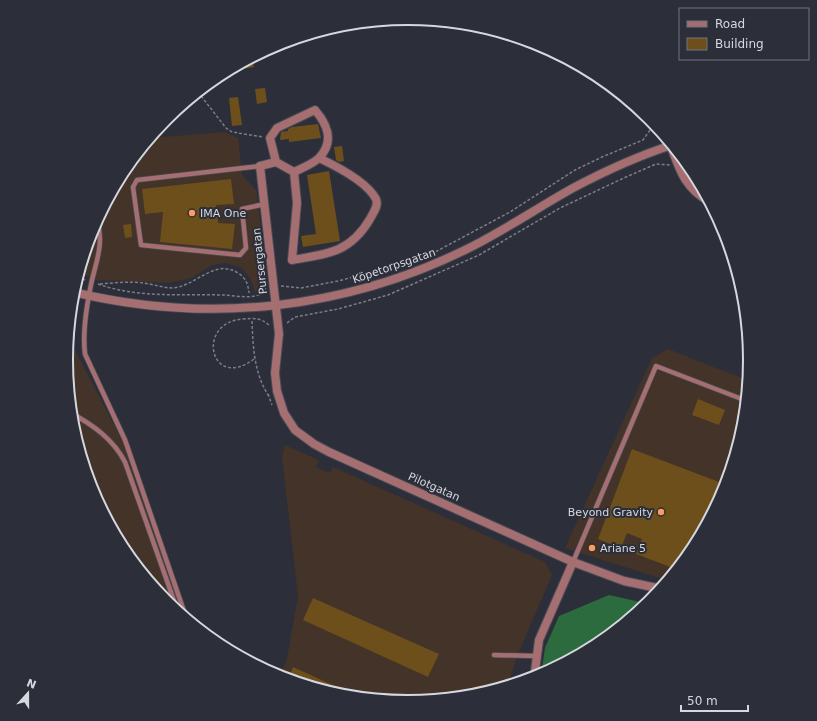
<svg xmlns="http://www.w3.org/2000/svg" width="817" height="721" viewBox="0 0 817 721" font-family="'DejaVu Sans',sans-serif">
	<rect width="100%" height="100%" fill="#2c2f3a"/>
	<!-- industrial -->
	<path fill="#433328" d="M225 132 238 138 242 175 256 190 257 195 266 277 258 291 255 292 251 280 242 268 226 263 212 265 192 278 168 283 96 280 79 273 92 229 124 170 150 138Z
		M68 337 123 442 183 616 166 603 124 551 92 491 73 427 66 360Z
		M668 349 749 381 744 428 725 492 693 551 669 581 565 548 652 358Z
		M285 445 319 460 316 467 330 473 333 467 545 562 552 575 518 654 507 687 475 696 408 703 341 696 279 677 287 659 298 596 282 457Z"/>
	<!-- forest -->
	<path fill="#2c6b3d" d="M609 595 649 604 599 645 541 676 545 648 559 616Z"/>
	<!-- building -->
	<path fill="#6d4f1c" d="M252 58 254 67 230 71V70Z
		M265 88 267 102 257 104 255 89Z
		M238 97 242 125 232 126 229 98Z
		M318 124 321 138 289 142V139L280 140 281 132 288 131V129L292 127Z
		M342 146 344 161 339 162 336 160 334 147Z
		M329 171 340 241 303 247 301 236 316 234 307 175Z
		M231 179 234 204 216 205 218 223 235 224 232 249 160 242 163 212 145 214 142 189Z
		M131 224 132 237 125 238 123 225Z
		M698 399 725 410 719 425 692 415Z
		M632 449 727 485 693 551 678 570 636 554 642 539 627 533 621 548 598 539Z
		M313 598 439 654 428 677 303 620Z
		M293 667 359 697 358 698 341 696 288 680Z"/>
	<g fill="none" stroke-linecap="round" stroke-linejoin="round">
		<!-- service casing -->
		<g stroke="#474a54" stroke-width="6">
			<path id="service" d="M260 166 137 180 133 187 141 245 240 255 246 248 242 209 265 204
				M97 221C104 241 97 260 92 280 87 303 82 330 85 354L125 440 187 620
				M71 413C93 425 113 439 125 462L178 612
				M573 562 656 366 747 401
				M494 655 536 656"/>
		</g>
		<!-- minor casing -->
		<g stroke="#474a54" stroke-width="10">
			<path id="minor" d="M668 139C679 166 682 187 710 202
				M276 162 260 166 279 334 275 373 277 391 284 413 295 430 314 444 329 452 573 562 624 581 662 589
				M294 172C302 168 313 164 319 158 335 141 327 124 315 110L277 128 270 138 276 162 294 172 297 203 292 260C327 254 350 253 370 219 373 213 379 206 376 199 367 182 336 166 319 158
				M534 679 539 640 573 562"/>
		</g>
		<!-- tertiary casing -->
		<g stroke="#474a54" stroke-width="10">
			<path id="tertiary" d="M73 292C210 325 349 309 473 246 508 228 539 207 573 188 605 171 638 156 672 145"/>
		</g>
		<!-- path -->
		<path stroke="#7b7e87" stroke-width="1.5" stroke-dasharray="3 2" stroke-linecap="butt" d="M198 92 226 128 232 132 263 137
			M78 277 85 280
			M98 284C136 298 181 294 222 295 234 295 246 299 259 295L266 288
			M100 284C114 283 129 281 143 283 153 284 163 288 173 288 196 286 215 258 238 273 246 278 248 284 249 293
			M281 286 301 288 338 281 410 262 437 251 510 212 575 170 602 157 643 140 655 123
			M252 321C253 347 254 372 268 395
			M287 323 295 317 338 309 388 295 479 255 560 208 626 177 656 164 670 165
			M254 359C210 392 195 322 243 319 254 318 261 318 269 325
			M268 394 272 405"/>
		<!-- service -->
		<use href="#service" stroke="#a56e71" stroke-width="4.5"/>
		<!-- minor -->
		<use href="#minor" stroke="#a56e71" stroke-width="8"/>
		<!-- tertiary -->
		<use href="#tertiary" stroke="#a56e71" stroke-width="8"/>
	</g>
	<!-- markers -->
	<g fill="#ff9b5a" stroke="#2c2f3a" stroke-width="1.5">
		<circle cx="192" cy="213" r="4"/>
		<circle cx="661" cy="512" r="4"/>
		<circle cx="592" cy="548" r="4"/>
	</g>
	<g text-anchor="middle" dominant-baseline="central" stroke-width="4" stroke-linejoin="round" paint-order="stroke">
		<!-- poi labels -->
		<g font-size="11" fill="#d6d8df" stroke="#2c2f3a" text-anchor="start">
			<text x="200" y="213">IMA One</text>
			<text x="653" y="512" text-anchor="end">Beyond Gravity</text>
			<text x="600" y="548">Ariane 5</text>
		</g>
		<!-- street labels -->
		<g font-size="11" fill="#d6d8df" stroke="#2c2f3a">
			<text transform="translate(260 261) rotate(-96)">Pursergatan</text>
			<text transform="translate(394 266) rotate(-19)">Köpetorpsgatan</text>
			<text transform="translate(434 487) rotate(24)">Pilotgatan</text>
		</g>
	</g>
	<!-- crop -->
	<path d="M0 0H817V721H0ZM73 360a335 335 0 1 1 670 0a335 335 0 1 1-670 0Z" fill="#2c2f3a" fill-rule="evenodd"/>
	<path fill="none" stroke="#d6d8df" stroke-width="2" d="M73 360a335 335 0 1 1 670 0a335 335 0 1 1-670 0Z"/>
	<!-- legend -->
	<rect x="679" y="8" width="130" height="52" fill="#2c2f3a" stroke="#70737c"/>
	<rect x="687" y="21" width="20" height="6" fill="#a56e71" stroke="#70737c"/>
	<text x="715" y="28" font-size="12" fill="#d6d8df">Road</text>
	<rect x="687" y="38" width="20" height="12" fill="#6d4f1c" stroke="#70737c"/>
	<text x="715" y="48" font-size="12" fill="#d6d8df">Building</text>
	<!-- north arrow -->
	<g transform="translate(28 693) rotate(21)" stroke="#2c2f3a" stroke-width="3" paint-order="stroke">
	<path d="M0-3L7 15L0 10L-7 15Z" fill="#d6d8df"/>
	<text y="-6" font-size="11" font-weight="bold" text-anchor="middle" fill="#d6d8df">N</text>
	</g>
	<!-- scale -->
	<path d="M681 705v6h67v-6" fill="none" stroke="#d6d8df" stroke-width="2"/>
	<text x="687" y="705" font-size="12" fill="#d6d8df" stroke="#2c2f3a" stroke-width="3" paint-order="stroke">50 m</text>
</svg>
